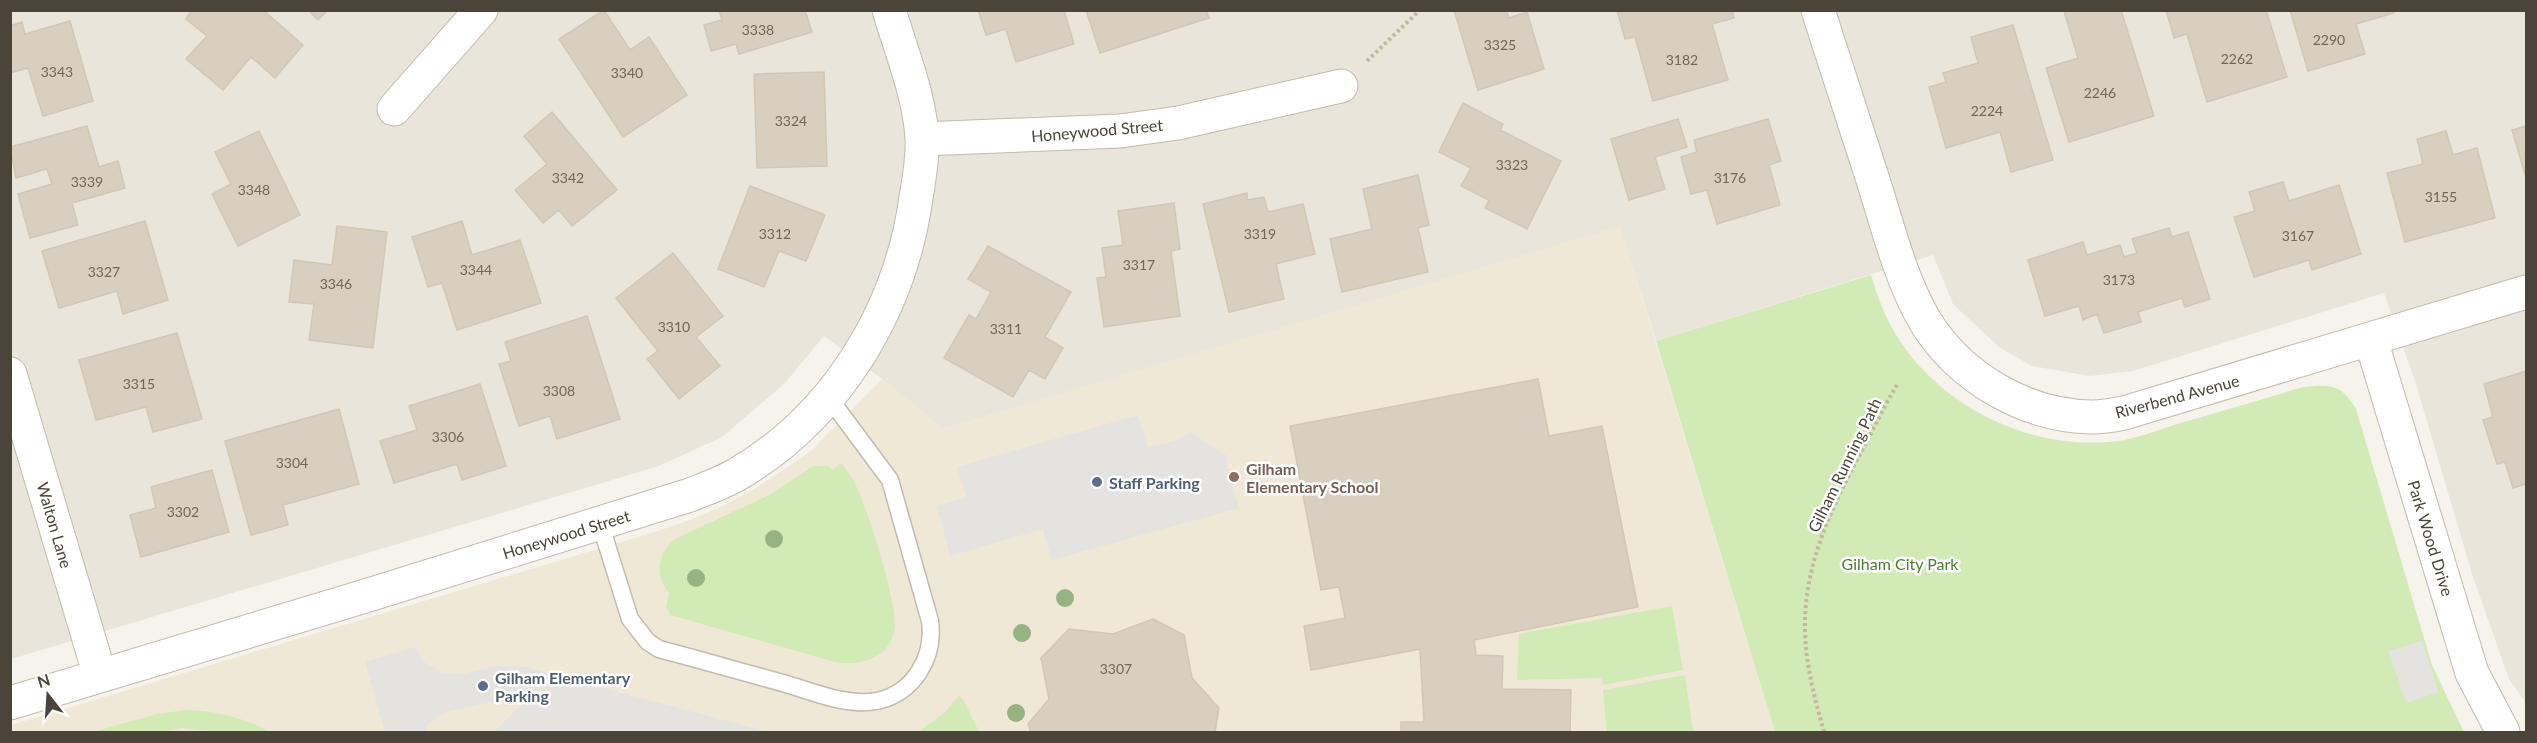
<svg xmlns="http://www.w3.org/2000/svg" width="2537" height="743" viewBox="0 0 2537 743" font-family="Lato,sans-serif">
	<rect width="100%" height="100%" fill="#f6f3ec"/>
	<!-- residential -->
	<path fill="#eae5da" d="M11 11H2526V703L2509 679 2472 574 2416 384 2384 293 2133 371 2090 376 2032 366 1999 347 1953 304 1933 255 1656 341 1620 227 943 429 882 379 824 336 784 384 722 437 659 466 11 659Z"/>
	<!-- education -->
	<path fill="#efe8d6" d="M1620 226 1775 732H11V725L661 530 692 519 725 505 756 488 810 452 882 379 943 429Z"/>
	<!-- green -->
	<path fill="#d2eab5" d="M1871 275C1877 295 1884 315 1895 333 1941 410 2037 454 2125 440 2144 436 2163 428 2181 423 2222 411 2263 399 2303 387 2330 384 2342 384 2356 409L2432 665 2464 732H1775L1656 341Z
		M841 463C848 472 854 480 858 490 869 515 900 609 894 632 888 659 859 666 835 662L670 615 666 607 669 593C655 575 657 556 673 540L767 496 814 466H828L833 470Z
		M1672 606 1683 670 1603 685 1601 678 1517 680 1519 634Z
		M1685 675 1693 732H1607L1603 690Z
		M959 696 963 699 979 732H919L945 712Z
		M186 710C216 711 243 717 269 732H218L181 728 162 732H93L157 714Z"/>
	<!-- parking -->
	<path fill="#e5e3e0" d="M1138 415 1147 445 1149 447 1175 441 1190 432 1227 456V467L1239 508 1052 560 1043 529 950 556 937 506 966 497 957 467Z
		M2422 641 2439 692 2406 703 2389 651Z
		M416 647 424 662 443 673 462 674 496 666 526 667 768 732H494L521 705 520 702 508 698 443 713 429 723 424 732H385L365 662Z"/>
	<!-- building -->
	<path fill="#d8cfc1" stroke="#d3c7b4" stroke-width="1.5" d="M192 10H263L303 45 275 78 251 57 223 90 186 59 207 36 186 19Z
		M308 10H328L318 20Z
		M604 10 630 50 649 37 687 95 623 137 559 39Z
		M719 10H805L812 32 739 54 736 44 711 51 704 25 722 20Z
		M978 10H1064L1074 44 1016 62 1006 29 986 35Z
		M1086 10H1206L1209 18 1100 53Z
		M1454 10H1506L1509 18 1527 12 1544 69 1478 90Z
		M1617 10H1732L1734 18 1712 24 1728 80 1653 101 1635 37 1625 39Z
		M2121 10 2154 116 2069 142 2046 68 2078 58 2064 11Z
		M2166 10H2266L2287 77 2207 102 2187 34 2174 38Z
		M2290 10H2394V13L2356 24 2365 54 2308 71Z
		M70 21 93 101 43 116 28 68 10 73V26L22 22 25 34Z
		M2013 25 2053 160 2011 172 2000 132 1946 148 1929 87 1946 82 1943 73 1978 63 1971 37Z
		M824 72 827 166 757 168 754 74Z
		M1463 103 1503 124 1500 130 1561 161 1527 229 1485 208 1489 200 1461 186 1471 168 1439 152Z
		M552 112 617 190 572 226 559 210 543 223 515 190 547 164 524 136Z
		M1678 119 1687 147 1655 157 1665 189 1629 200 1611 139Z
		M1768 119 1781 161 1769 165 1780 205 1717 224 1707 190 1691 194 1681 157 1697 152 1694 140Z
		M87 126 99 167 118 161 125 188 72 203 78 225 30 238 18 194 52 184 47 169 16 178 10 147Z
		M2526 126V178L2512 130Z
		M259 131 300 215 238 246 212 194 231 184 215 152Z
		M2446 131 2453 155 2477 148 2495 218 2405 242 2387 173 2423 164 2417 139Z
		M1418 175 1429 225 1418 228 1428 272 1342 292 1330 239 1372 229 1363 189Z
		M2283 182 2289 201 2339 185 2361 254 2312 270 2309 260 2254 277 2234 217 2255 211 2249 192Z
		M750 186 825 215 806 261 779 251 764 287 718 269Z
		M1247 193V200L1264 197 1268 212 1303 204 1315 254 1276 264 1284 299 1229 312 1203 204Z
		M1174 203 1180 249 1171 251 1180 316 1104 327 1097 278 1106 277 1102 248 1123 245 1118 211Z
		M145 221 168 300 123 314 117 291 59 308 42 251Z
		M462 221 472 255 520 240 541 303 457 330 442 283 428 287 412 237Z
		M337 226 387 232 373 348 309 340 314 304 289 302 294 260 332 265Z
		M2169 228 2172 237 2188 232 2210 299 2185 307 2182 298 2138 312 2141 322 2104 333 2097 314 2083 320 2079 306 2045 316 2028 260 2083 242 2087 255 2120 245 2124 257 2137 253 2132 239Z
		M988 246 1071 292 1045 337 1063 348 1045 379 1029 370 1013 397 944 358 969 315 976 319 991 292 968 279Z
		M673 253 723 316 696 337 720 366 679 399 647 359 658 351 616 298Z
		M587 316 620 419 557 439 550 416 519 426 499 364 511 361 505 342Z
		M177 333 202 419 153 432 146 407 96 420 79 360Z
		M2526 371V484L2513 488 2505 462 2497 464 2483 420 2493 417 2484 384Z
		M1538 379 1549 436 1602 426 1638 607 1474 640 1476 655 1503 656 1502 689 1571 690 1570 732H1401V722H1424L1420 649 1311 670 1304 626 1345 618 1339 587 1321 590 1290 426Z
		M480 384 506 466 462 480 457 464 394 483 380 441 417 430 409 406Z
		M339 409 359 484 283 505 288 525 251 535 225 441Z
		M212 470 229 532 141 557 130 515 156 508 151 487Z
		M1153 619 1184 635 1192 678 1219 708 1215 732H1031L1028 724 1049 699 1041 658 1069 629 1113 634Z"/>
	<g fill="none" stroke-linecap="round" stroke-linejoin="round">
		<!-- lane casing -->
		<g stroke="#c2bbae" stroke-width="19">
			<path id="lane" d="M600 523 630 619 648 642 659 649C701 660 742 672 783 683 811 691 847 707 877 701 914 693 935 657 930 621L890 480 838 410 826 399"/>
		</g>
		<!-- street casing -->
		<g stroke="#c2bbae" stroke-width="35">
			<path id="street" d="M1818 10C1836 67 1855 124 1873 180 1888 227 1900 278 1925 321 1960 378 2026 416 2092 417 2103 417 2114 415 2124 413L2526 292
				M394 109 481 10
				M922 139 1120 131 1178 123 1341 86
				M2371 340 2472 673 2503 732
				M10 374 100 676
				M10 703 362 597 690 495C705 489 722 483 736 475 836 417 900 311 916 198 919 179 923 158 922 139 920 96 901 51 889 10"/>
		</g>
		<!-- path -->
		<path stroke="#c4b79f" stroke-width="4" stroke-dasharray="3 3" stroke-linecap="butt" d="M1367 61 1420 10
			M1824 732C1814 696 1804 659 1805 621 1806 556 1837 497 1867 441 1877 422 1886 403 1897 385"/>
		<!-- lane -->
		<use href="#lane" stroke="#fff" stroke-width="16"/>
		<!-- street -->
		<use href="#street" stroke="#fff" stroke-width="33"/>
	</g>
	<!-- trees -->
	<g fill="#97b381">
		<circle cx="774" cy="539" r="9"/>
		<circle cx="696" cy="578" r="9"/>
		<circle cx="1065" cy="598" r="9"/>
		<circle cx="1022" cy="633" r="9"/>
		<circle cx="1016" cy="713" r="9"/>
	</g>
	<!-- markers -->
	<circle fill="#8d6e63" stroke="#fff" stroke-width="2" cx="1234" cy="477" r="6"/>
	<g fill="#5c6f8a" stroke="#fff" stroke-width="2">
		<circle cx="1097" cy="482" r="6"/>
		<circle cx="483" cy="686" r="6"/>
	</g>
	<g text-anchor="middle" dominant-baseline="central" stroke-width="5" stroke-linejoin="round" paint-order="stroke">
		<!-- number labels -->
		<g font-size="14" fill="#6e675b">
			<text x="758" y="29">3338</text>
			<text x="2329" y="39">2290</text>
			<text x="1500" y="44">3325</text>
			<text x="2237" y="58">2262</text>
			<text x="1682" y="59">3182</text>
			<text x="57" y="71">3343</text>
			<text x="627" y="72">3340</text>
			<text x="2100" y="92">2246</text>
			<text x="1987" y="110">2224</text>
			<text x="791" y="120">3324</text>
			<text x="1512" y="164">3323</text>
			<text x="568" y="177">3342</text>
			<text x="1730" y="177">3176</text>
			<text x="87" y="181">3339</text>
			<text x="254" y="189">3348</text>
			<text x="2441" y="196">3155</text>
			<text x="775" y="233">3312</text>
			<text x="1260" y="233">3319</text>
			<text x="2298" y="235">3167</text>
			<text x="1139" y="264">3317</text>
			<text x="476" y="269">3344</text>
			<text x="104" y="271">3327</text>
			<text x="2119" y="279">3173</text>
			<text x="336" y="283">3346</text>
			<text x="674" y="326">3310</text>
			<text x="1006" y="328">3311</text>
			<text x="139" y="383">3315</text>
			<text x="559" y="390">3308</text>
			<text x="448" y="436">3306</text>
			<text x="292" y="462">3304</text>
			<text x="183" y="511">3302</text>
			<text x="1116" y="668">3307</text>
		</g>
		<!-- street labels -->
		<g font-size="16" fill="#4b4439" stroke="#fff">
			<text transform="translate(1097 130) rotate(-5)">Honeywood Street</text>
			<text transform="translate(2177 396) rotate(-15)">Riverbend Avenue</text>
			<text transform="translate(1844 465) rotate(-64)">Gilham Running Path</text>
			<text transform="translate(55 525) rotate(74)">Walton Lane</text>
			<text transform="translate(566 534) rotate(-17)">Honeywood Street</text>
			<text transform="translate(2431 538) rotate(73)">Park Wood Drive</text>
		</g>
		<!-- education labels -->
		<g font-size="16" font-weight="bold" fill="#785e54" stroke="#fff" text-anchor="start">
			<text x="1246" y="468">Gilham<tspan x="1246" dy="18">Elementary School</tspan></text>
		</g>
		<!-- service labels -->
		<g font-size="16" font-weight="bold" fill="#4e5e75" stroke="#fff" text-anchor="start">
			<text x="1109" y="482">Staff Parking</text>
			<text x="495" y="677">Gilham Elementary<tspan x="495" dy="18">Parking</tspan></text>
		</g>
		<!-- park labels -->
		<g font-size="16" fill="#4a7f2a" stroke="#fff">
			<text x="1900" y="563">Gilham City Park</text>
		</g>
	</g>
	<!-- border -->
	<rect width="2537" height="743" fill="none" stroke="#4b4439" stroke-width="24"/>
	<!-- north arrow -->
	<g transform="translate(48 695) rotate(343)" stroke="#ffffff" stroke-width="4.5" paint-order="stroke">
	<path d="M0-4.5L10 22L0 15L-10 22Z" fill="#4b4439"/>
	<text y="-9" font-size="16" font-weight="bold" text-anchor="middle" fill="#4b4439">N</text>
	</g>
</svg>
